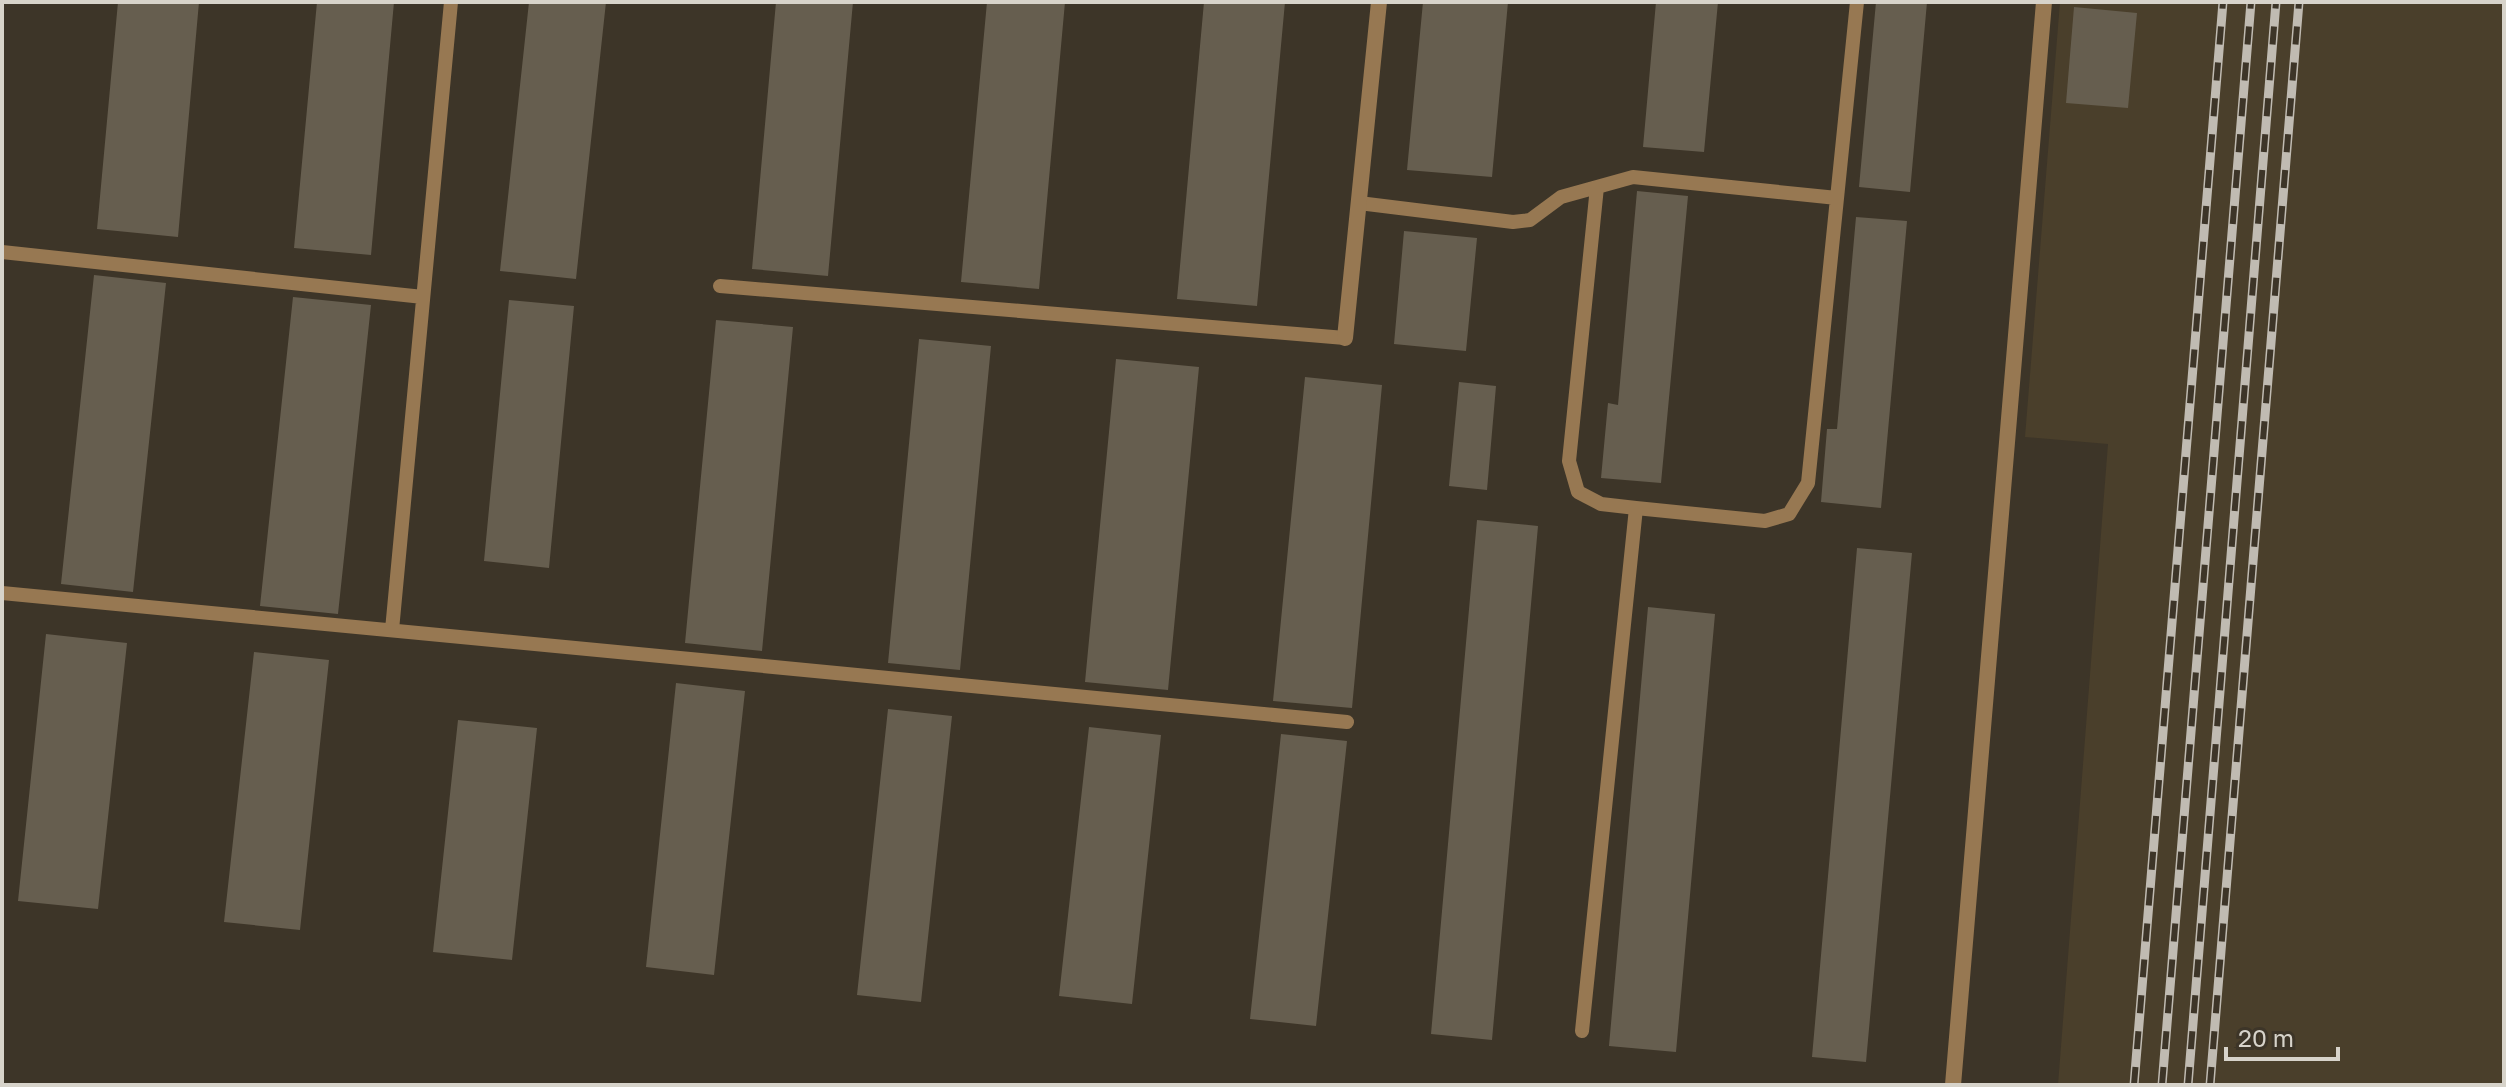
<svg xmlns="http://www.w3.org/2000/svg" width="2506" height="1087" viewBox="0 0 2506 1087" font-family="'Golos Text',sans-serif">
	<rect width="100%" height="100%" fill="#3d3528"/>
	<!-- built -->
	<path fill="#4a3f2b" d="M2060 2H2504V1085H2058L2108 444 2025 437Z"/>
	<!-- building -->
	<path fill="#665e4f" d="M118 2H199L178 237 97 229Z
		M317 2H394L371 255 294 248Z
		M529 2H606L576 279 500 271Z
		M776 2H853L828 276 752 269Z
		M987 2H1065L1039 289 961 282Z
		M1204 2H1285L1257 306 1177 299Z
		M1423 2H1508L1492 177 1407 170Z
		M1656 2H1718L1704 152 1643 147Z
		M1876 2H1927L1910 192 1859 187Z
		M2074 7 2137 13 2128 108 2066 103Z
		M1637 191 1688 196 1661 483 1601 478 1608 403 1618 405Z
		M1856 217 1907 221 1881 508 1821 502 1827 429H1837Z
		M1404 231 1477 238 1466 351 1394 344Z
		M94 275 166 283 133 592 61 584Z
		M293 297 371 305 338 614 260 606Z
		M509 300 574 306 549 568 484 561Z
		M716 320 793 327 762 651 685 643Z
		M919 339 991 346 960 670 888 663Z
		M1116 359 1199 367 1168 690 1085 682Z
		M1305 377 1382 385 1352 708 1273 701Z
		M1459 382 1496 386 1487 490 1449 486Z
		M1477 520 1538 526 1492 1040 1431 1034Z
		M1857 548 1912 553 1866 1062 1812 1057Z
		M1648 607 1715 614 1676 1052 1609 1046Z
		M46 634 127 643 98 909 18 901Z
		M254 652 329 660 300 930 224 922Z
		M676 683 745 691 714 975 646 967Z
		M888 709 952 716 921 1002 857 995Z
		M458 720 537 728 512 960 433 952Z
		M1089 727 1161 735 1132 1004 1059 996Z
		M1281 734 1347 741 1316 1026 1250 1019Z"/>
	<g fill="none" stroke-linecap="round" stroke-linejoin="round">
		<!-- lane -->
		<path stroke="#977852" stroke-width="14" d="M1597 187 1569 461 1578 492 1601 504 1636 508 1765 521 1789 514 1808 483 1857 2
			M1359 203 1513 222 1530 220 1561 197 1633 177 1837 198
			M2 252 423 297
			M720 286 1345 338
			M2 593 1347 722
			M392 630 451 2
			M1582 1031 1636 508"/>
		<!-- street -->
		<path stroke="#977852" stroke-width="16" d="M1345 338 1379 2
			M1953 1085 2044 2"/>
		<!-- rail casing -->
		<g stroke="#c0bbb2" stroke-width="9">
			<path id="rail" d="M2134 1085 2223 2
				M2162 1085 2251 2
				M2188 1085 2276 2
				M2210 1085 2299 2"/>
		</g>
		<!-- rail -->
		<use href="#rail" stroke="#3d3528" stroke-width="6" stroke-dasharray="18" stroke-linecap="butt"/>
	</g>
	<!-- border -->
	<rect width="2506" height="1087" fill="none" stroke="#d7d3ca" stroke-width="8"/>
	<!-- scale -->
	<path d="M2226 1047v12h112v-12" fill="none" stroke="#d7d3ca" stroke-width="4"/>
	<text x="2238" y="1047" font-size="24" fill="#d7d3ca" stroke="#3d3528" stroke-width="6" paint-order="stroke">20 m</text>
</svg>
